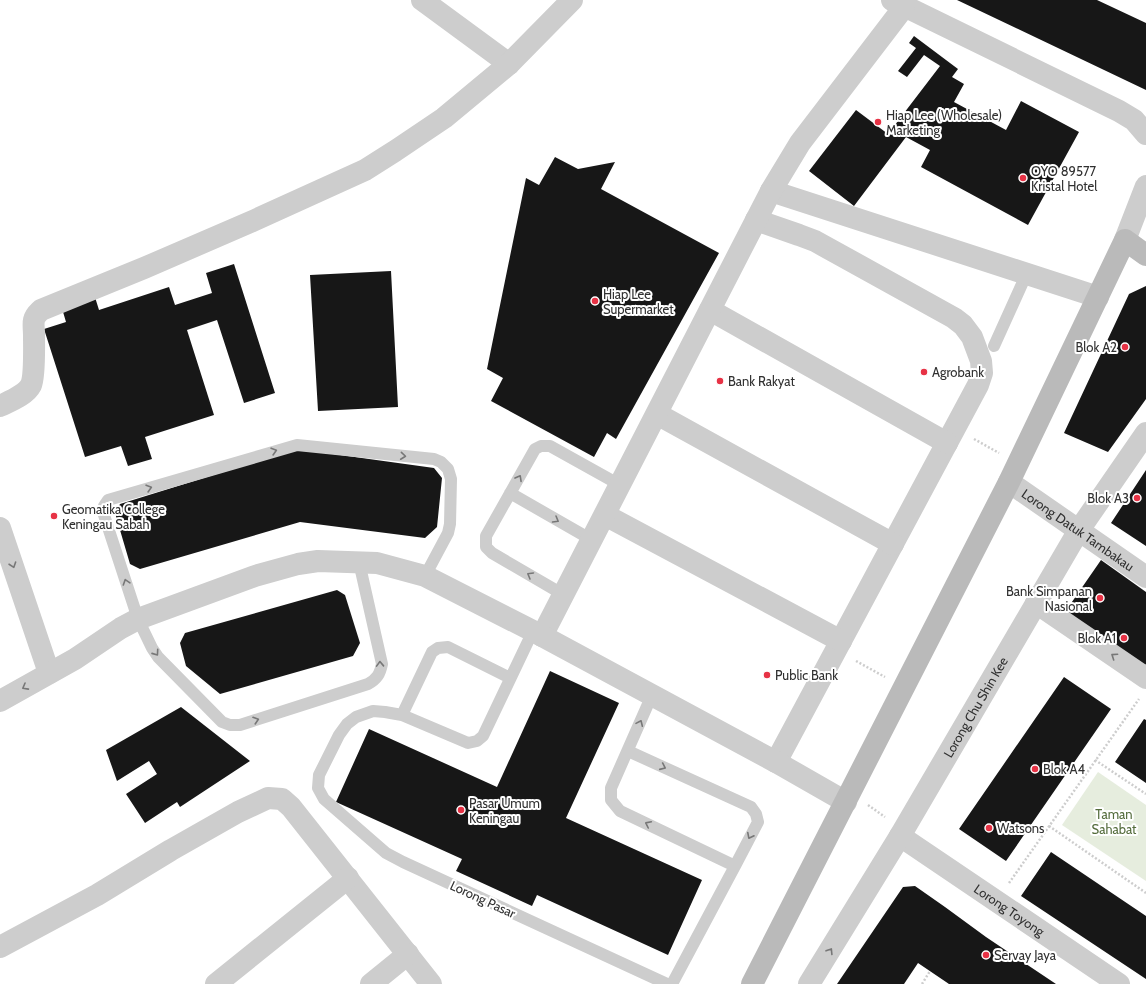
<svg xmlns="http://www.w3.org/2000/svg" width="1146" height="984" viewBox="0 0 1146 984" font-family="Cabin,sans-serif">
	<rect width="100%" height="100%" fill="#fff"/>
	<!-- green -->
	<path fill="#e6edde" d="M1098 772 1146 805V881L1062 825Z"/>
	<!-- building -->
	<path fill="#171717" d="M957 0H1097L1146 23V90Z
		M914 36 958 69 952 77 964 84 954 102 1006 130 1021 101 1079 132 1028 225 921 167 930 150 906 137 854 206 809 171 856 110 888 134 940 66 924 55 907 77 898 71 916 48 909 43Z
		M555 157 578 169 615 162 601 189 719 253 616 439 607 433 594 457 491 401 503 378 487 369 526 178 539 185Z
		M234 264 275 393 244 403 217 320 187 330 214 415 145 437 152 459 128 466 121 446 85 457 44 329 66 322 61 305 94 294 99 310 169 287 175 305 212 293 206 273Z
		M391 271 398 407 318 411 310 275Z
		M1146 286V399L1108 452 1064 433 1129 294Z
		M297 449 434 468 442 478 437 527 425 538 300 522 140 569 130 564 115 513 120 504Z
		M1146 470V546L1111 523Z
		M1101 560 1146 592V664L1144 667 1065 612Z
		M337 590 345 595 360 643 353 656 220 694 186 666 180 643 185 633Z
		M550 671 619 703 566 818 702 880 668 955 537 895 532 906 456 871 462 859 336 802 369 729 497 787Z
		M1064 677 1111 709 1006 861 959 829Z
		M181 707 250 761 180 807 177 802 145 823 126 794 157 774 149 761 117 781 106 750Z
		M1144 719 1146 720V783L1115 762Z
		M1051 852 1146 916V979L1021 896Z
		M915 886 945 907 986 937 1056 984H949L918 963 904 984H837L903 887Z"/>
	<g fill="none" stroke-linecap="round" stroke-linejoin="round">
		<!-- path -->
		<path stroke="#cdcdcd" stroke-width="2.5" stroke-dasharray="2 2" stroke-linecap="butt" d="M974 439 999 453
			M856 661 885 677
			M1095 760 1146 794
			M868 805 885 817
			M1049 826 1146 893
			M1009 883 1139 699
			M922 984 930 971"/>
		<!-- lane -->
		<path stroke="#cdcdcd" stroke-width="12" d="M994 346 1027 273
			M510 493 592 540
			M359 562 382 664C380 674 377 679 368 684L240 725H230L222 722 158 657 152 648 138 619 103 512 104 506 108 500 297 445 434 459 441 462 448 469 451 479 450 524 448 533 425 576
			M564 595 492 553 486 547V536L535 449 541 446H550L620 485
			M533 631 483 736 477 741 468 743 402 715 385 712 373 711 356 717 347 724 339 735 319 775 318 788 324 799 386 853 403 862 667 984
			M402 715 432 652 438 648 448 647 510 678
			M628 751 751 807 756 814 758 822 735 866 620 811 611 800V788L652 695
			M672 984 735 866"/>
		<!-- street -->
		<g stroke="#cdcdcd" stroke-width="22">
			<path d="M422 0 509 64"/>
			<path d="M892 0 1119 111 1134 120 1146 134"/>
			<path d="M771 191 1098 297"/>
			<path d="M756 220 799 235 815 241 954 318 963 325 972 337 981 361 982 373 978 385 776 762"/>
			<path d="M1125 240 1146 186"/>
			<path d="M710 310 947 443"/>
			<path d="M0 406C10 401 26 395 31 385 35 376 34 346 34 335 34 330 33 324 34 320 35 315 38 313 41 310L144 268 255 220 365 170 395 151 444 118 509 64 572 0"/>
			<path d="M657 414 893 544"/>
			<path id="s1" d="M1009 482 1146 577"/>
			<path d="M605 515 841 641"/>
			<path d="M0 528 49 673"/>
			<path d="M1036 603 1146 678"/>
			<path d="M542 636 771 191 800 143 904 7"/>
			<path d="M0 701 75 659 121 628 138 619 255 576 298 564 318 561 377 563 425 576 533 631 776 762 846 802"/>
			<path id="s2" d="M900 836 1119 984"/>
			<path d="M0 947 97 895 171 850 238 812 268 798 282 799 291 807 431 984"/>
			<path d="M216 984 348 878"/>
			<path d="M371 984 408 954"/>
			<path id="s3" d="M809 984 900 836 1079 530 1146 433"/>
		</g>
		<!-- secondary -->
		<path stroke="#bababa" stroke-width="22" d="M752 984 1009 482 1125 240 1146 255"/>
	</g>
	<!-- one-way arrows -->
	<defs><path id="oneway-chevron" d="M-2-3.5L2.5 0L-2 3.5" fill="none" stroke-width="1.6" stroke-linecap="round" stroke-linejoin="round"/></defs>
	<g stroke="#777">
		<use href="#oneway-chevron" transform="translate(274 451) rotate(-16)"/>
		<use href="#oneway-chevron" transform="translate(403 456) rotate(6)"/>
		<use href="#oneway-chevron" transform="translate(519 478) rotate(-61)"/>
		<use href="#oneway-chevron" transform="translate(149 488) rotate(-16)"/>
		<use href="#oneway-chevron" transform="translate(556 520) rotate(30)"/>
		<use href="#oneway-chevron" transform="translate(13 565) rotate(71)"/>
		<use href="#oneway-chevron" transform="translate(530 575) rotate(-150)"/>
		<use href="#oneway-chevron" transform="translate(126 582) rotate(-108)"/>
		<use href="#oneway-chevron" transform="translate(156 653) rotate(55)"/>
		<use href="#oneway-chevron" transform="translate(1114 656) rotate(-146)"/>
		<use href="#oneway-chevron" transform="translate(380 664) rotate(-92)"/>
		<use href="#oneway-chevron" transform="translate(25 687) rotate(151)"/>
		<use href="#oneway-chevron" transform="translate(256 720) rotate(-18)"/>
		<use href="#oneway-chevron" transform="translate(640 723) rotate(-66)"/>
		<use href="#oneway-chevron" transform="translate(663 767) rotate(24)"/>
		<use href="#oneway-chevron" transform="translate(648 824) rotate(-154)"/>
		<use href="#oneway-chevron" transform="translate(750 836) rotate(117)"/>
		<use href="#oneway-chevron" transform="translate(830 951) rotate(-58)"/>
	</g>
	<!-- markers -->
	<g fill="#e73245" stroke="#fff" stroke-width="1.5">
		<circle cx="878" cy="122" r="4"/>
		<circle cx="1023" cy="178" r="4"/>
		<circle cx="595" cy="301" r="4"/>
		<circle cx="1125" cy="347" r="4"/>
		<circle cx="924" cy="372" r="4"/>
		<circle cx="720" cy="381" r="4"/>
		<circle cx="1137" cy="498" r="4"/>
		<circle cx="54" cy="516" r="4"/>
		<circle cx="1100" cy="598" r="4"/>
		<circle cx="1124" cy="638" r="4"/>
		<circle cx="767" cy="675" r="4"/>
		<circle cx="1035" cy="769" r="4"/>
		<circle cx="461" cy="810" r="4"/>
		<circle cx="989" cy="828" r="4"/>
		<circle cx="986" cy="955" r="4"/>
	</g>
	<g text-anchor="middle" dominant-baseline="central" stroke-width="4" stroke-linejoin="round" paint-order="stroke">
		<!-- poi labels -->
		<g font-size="13" fill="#303030" stroke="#fff" text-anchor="start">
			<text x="886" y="115">Hiap Lee (Wholesale)<tspan x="886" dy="15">Marketing</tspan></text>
			<text x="1031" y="171">OYO 89577<tspan x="1031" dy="15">Kristal Hotel</tspan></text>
			<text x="603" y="294">Hiap Lee<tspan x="603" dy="15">Supermarket</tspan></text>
			<text x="1117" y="347" text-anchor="end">Blok A2</text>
			<text x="932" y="372">Agrobank</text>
			<text x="728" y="381">Bank Rakyat</text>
			<text x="1129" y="498" text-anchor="end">Blok A3</text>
			<text x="62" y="509">Geomatika College<tspan x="62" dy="15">Keningau Sabah</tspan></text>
			<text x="1092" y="591" text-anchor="end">Bank Simpanan<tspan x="1092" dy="15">Nasional</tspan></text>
			<text x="1116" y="638" text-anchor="end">Blok A1</text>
			<text x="775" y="675">Public Bank</text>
			<text x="1043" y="769">Blok A4</text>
			<text x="469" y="803">Pasar Umum<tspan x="469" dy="15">Keningau</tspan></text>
			<text x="997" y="828">Watsons</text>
			<text x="994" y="955">Servay Jaya</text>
		</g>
		<!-- street labels -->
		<g font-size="13" fill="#303030" stroke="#fff">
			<text stroke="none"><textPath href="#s1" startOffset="84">Lorong Datuk Tambakau</textPath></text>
			<text stroke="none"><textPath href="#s3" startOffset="323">Lorong Chu Shin Kee</textPath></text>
			<text transform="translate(483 899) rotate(25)">Lorong Pasar</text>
			<text stroke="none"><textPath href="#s2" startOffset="132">Lorong Toyong</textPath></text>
		</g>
		<!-- park labels -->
		<g font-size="13" fill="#546c3c" stroke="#fff">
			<text x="1114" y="814">Taman<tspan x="1114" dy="15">Sahabat</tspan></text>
		</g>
	</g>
</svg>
